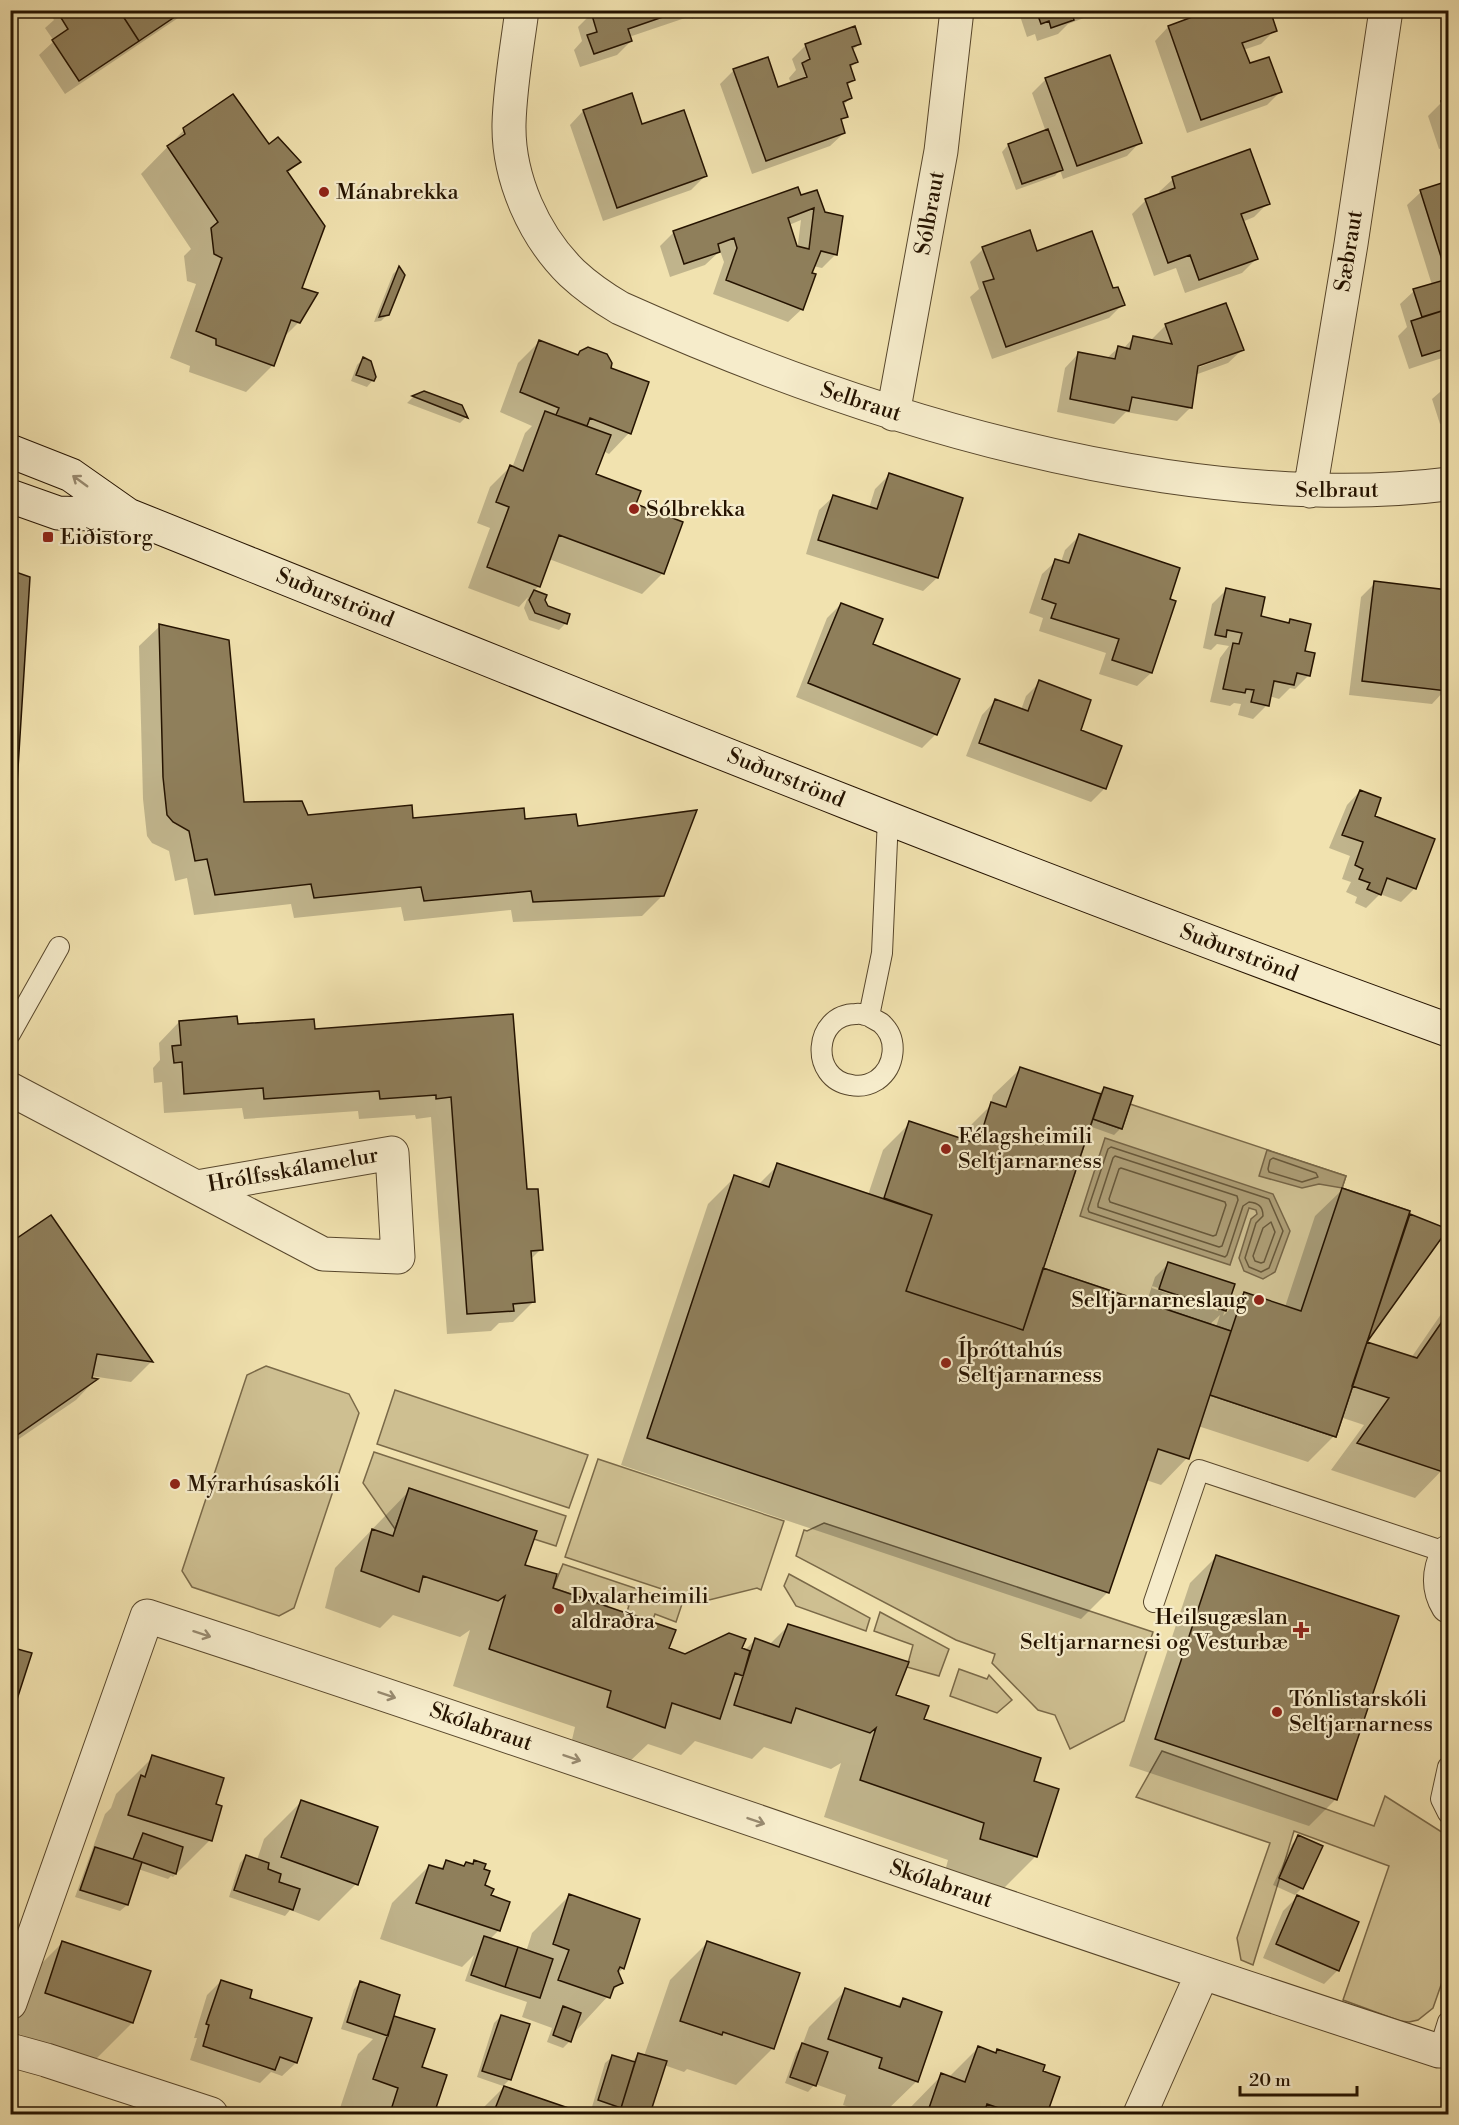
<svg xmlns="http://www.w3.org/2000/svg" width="1459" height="2125" viewBox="0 0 1459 2125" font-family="'Libre Bodoni',serif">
	<rect width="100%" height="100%" fill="#f1e2af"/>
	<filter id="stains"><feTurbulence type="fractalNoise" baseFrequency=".00333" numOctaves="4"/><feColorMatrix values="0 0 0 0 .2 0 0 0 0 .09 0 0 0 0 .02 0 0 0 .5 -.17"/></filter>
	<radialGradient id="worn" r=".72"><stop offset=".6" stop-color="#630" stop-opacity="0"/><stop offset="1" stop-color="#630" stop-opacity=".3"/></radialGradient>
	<!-- green -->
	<path fill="#cebf91" stroke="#7a6948" stroke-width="1.5" d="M1130 1104 1346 1176 1342 1188 1410 1211 1336 1437 1210 1395 1231 1331 1043 1268 1093 1119 1122 1129Z
		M266 1366 349 1394 359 1413 294 1608 279 1616 192 1587 182 1571 247 1375Z
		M395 1390 588 1455 569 1508 377 1444Z
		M374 1452 566 1516 556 1546 534 1539 410 1489 395 1529 363 1483Z
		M598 1459 784 1521 761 1590 757 1588 701 1602 565 1557Z
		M824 1523 1153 1632 1124 1721 1070 1749 1055 1715 1038 1710 992 1663 995 1654 956 1640 796 1556 804 1530 807 1531Z
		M563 1564 682 1604 676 1622 655 1614 652 1622 627 1612 629 1605 610 1599 607 1606 553 1588Z
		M789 1574 870 1618 866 1631 796 1606 784 1586Z
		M880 1612 949 1649 939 1676 907 1667 913 1645 874 1631Z
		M959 1669 987 1679 989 1675 1012 1700 997 1713 950 1696Z
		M1162 1751 1374 1826 1385 1796 1448 1836V1965L1433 2008 1418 2020 1409 2022 1400 2021 1343 2000 1389 1866 1294 1831 1253 1965 1241 1960 1237 1938 1270 1843 1136 1797Z"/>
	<!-- water -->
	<path fill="#ac9c74" stroke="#766546" stroke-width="1.5" d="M1105 1138 1273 1194 1290 1231 1275 1272 1263 1279 1244 1271 1239 1258 1251 1219 1257 1214 1256 1210 1249 1208 1230 1265 1080 1216Z
		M1267 1150 1346 1176 1342 1188 1319 1184 1302 1188 1259 1176Z"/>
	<!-- shadow -->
	<path fill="#0003" fill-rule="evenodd" d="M48 10H190L65 94 39 55 54 41 45 28 54 20Z
		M600 10H704L692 19 691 16 629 37 631 41 617 55 580 67 574 50 582 41 578 27 592 13Z
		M1018 10H1105L1068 24 1058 34 1037 41 1035 34 1027 37Z
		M1216 10 1275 30 1261 44 1243 50 1249 65 1280 92 1267 105 1187 133 1155 41 1168 27Z
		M860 43 852 51 856 62 849 69 853 79 846 87 850 98 843 106 846 116 840 122 844 133 830 146 752 174 720 84 734 70 778 89 791 84 789 78 796 70 792 59 806 45Z
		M1046 79 1140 142 1127 156 1063 179 1060 170 1055 176 1016 190 1002 152 1008 145 1046 132 1032 93Z
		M631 95 641 126 705 176 691 190 603 221 570 125 583 111Z
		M1448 100V146L1439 149 1428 116 1442 102Z
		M184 130 269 146 299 162 287 174 300 289 299 322 283 338 273 365 246 392 189 372 190 366 170 358 196 284 187 281 184 256 191 249 141 174Z
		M1173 179 1268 203 1254 217 1242 222 1256 259 1242 273 1185 293 1176 268 1154 276 1132 214 1146 200 1160 195 1159 192Z
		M1448 183V356L1409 369 1398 336 1407 327 1400 304 1414 291 1432 285 1407 205 1421 192Z
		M797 189 800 197 816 192 836 254 822 268 813 266 802 309 788 322 713 294 724 262 720 251 705 265 670 277 660 246 673 233ZM801 220 797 252 789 225Z
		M983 249 1036 253 1112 290 1123 304 1109 318 992 359 970 297 979 289 970 262Z
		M399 268 388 314 381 321 374 322 393 274Z
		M1166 325 1242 350 1228 363 1195 375 1191 407 1177 421 1126 412 1114 424 1057 412 1065 368 1078 354 1106 359 1118 348 1123 349 1133 338 1153 342 1152 339ZM1227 354V357L1191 370 1190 367Z
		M539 342 609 369 629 433 609 454 603 451 594 475 634 505 663 573 642 594 549 559 539 586 534 591 544 600 546 607 566 623 559 630 529 620 524 608 528 597 519 607 468 588 490 528 477 523 490 487 510 467 512 468 525 433 532 426 500 412 518 363Z
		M363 359 373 380 367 387 351 381 357 365Z
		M1448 385V421L1440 424 1432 399Z
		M424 392 461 407 466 417 460 423 407 403 413 397Z
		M889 475 961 499 937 578 923 591 806 554 819 510 833 497 869 508 875 489Z
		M1079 536 1168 600 1151 673 1137 686 1099 674 1106 653 1039 631 1043 618 1029 613 1042 574 1056 561 1061 562 1065 550Z
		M1375 583 1448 591V664L1445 690 1432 704 1349 695 1361 597Z
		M1226 590 1259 617 1287 624 1290 621 1304 652 1309 675 1295 689 1290 688 1279 699 1269 696 1267 705 1253 719 1238 715 1241 704 1234 703 1230 706 1210 702 1220 658 1229 646 1217 644 1211 650 1203 648 1212 604Z
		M841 604 871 645 958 680 935 735 922 748 796 697 827 618Z
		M160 626 243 804 307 817 524 821 576 828 663 895 642 916 513 922 511 910 404 921 401 907 294 918 291 904 194 915 187 878 175 881 169 851 152 843 147 836 143 799 139 646Z
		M1040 682 1079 731 1120 747 1104 789 1091 802 966 756 982 715 995 701 1021 710 1026 696Z
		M1360 791 1415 888 1401 902 1380 894 1366 908 1355 903 1357 897 1346 892 1351 882 1342 879 1350 856 1329 848 1347 805Z
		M512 1016 525 1191 541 1249 530 1260 533 1302 513 1322 499 1323 491 1331 447 1334 431 1117 416 1119 415 1115 359 1119 358 1111 244 1119 242 1108 164 1113 162 1082 154 1083 153 1068 160 1060 159 1043 179 1022 313 1030Z
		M1020 1069 1098 1094 1104 1088 1121 1128 1114 1135 1089 1126 1041 1269 1146 1304 1155 1277 1169 1263 1233 1285 1223 1316 1245 1294 1285 1307 1315 1216 1342 1190 1406 1220 1410 1216 1447 1228 1365 1343 1411 1358 1448 1304V1464L1415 1498 1331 1470 1364 1425 1340 1417 1334 1436 1308 1462 1198 1426 1187 1458 1161 1485 1146 1480 1108 1592 1081 1619 621 1465 708 1204 735 1177 758 1185 778 1165 868 1195 883 1150 910 1123 962 1140 965 1131 990 1106 993 1095ZM1152 1286 1218 1307V1311L1152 1288ZM1220 1315 1216 1327 1209 1325Z
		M51 1217 151 1362 131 1382 91 1376 90 1380H95L76 1400 10 1445V1244Z
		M410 1490 523 1566 551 1589 667 1649 685 1656 740 1649 744 1651 755 1640 769 1645 789 1625 894 1696 922 1720 1032 1782 1036 1856 999 1893 944 1875 948 1860 824 1817 841 1763 831 1769 764 1747 752 1759 695 1741 681 1755 648 1744 627 1764 571 1744 575 1727 453 1686 470 1630 460 1637 393 1615 380 1628 325 1608 335 1568Z
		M1217 1556 1336 1799 1309 1826 1129 1766 1190 1583Z
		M153 1757 214 1805 210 1840 173 1877 171 1876 168 1879 138 1869 127 1905 120 1911 75 1897 105 1814 111 1808 116 1794Z
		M301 1802 356 1884 319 1921 290 1910 285 1916 229 1897 240 1863 246 1856 257 1860 264 1839Z
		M1299 1837 1302 1888 1295 1895 1273 1885 1292 1844Z
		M447 1862 462 1867 466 1863 471 1865 474 1862 483 1886 490 1896 499 1930 490 1939 526 1952 532 1933 569 1896 638 1920 623 1968 618 1974 621 1982 573 2034 570 2041 563 2048 547 2042 552 2028 522 2017 527 2002 465 1981 474 1955 462 1967 380 1939 392 1903 429 1866 439 1870Z
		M1297 1897 1338 1970 1324 1984 1263 1958 1283 1911Z
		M62 1943 132 2023 95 2060 10 2031V2025L25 1980Z
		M707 1943 773 2048 736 2085 687 2069 684 2072 664 2065 648 2114H616L592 2107 605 2063 612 2057 632 2062 639 2054 644 2056 670 1980Z
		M221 1981 248 1999 296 2063 282 2076 271 2072 260 2083 190 2060 197 2038H194L207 1995Z
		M360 1983 391 2022 395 2017 420 2067 445 2076 432 2114H338L358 2054 373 2039 341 2029 354 1989Z
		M846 1990 896 2007 903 2000 917 2081 883 2114H870L843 2105 846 2095 815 2084 808 2092 785 2083 796 2052 802 2046 809 2027Z
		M501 2016 510 2079 503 2086 477 2077 494 2023Z
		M978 2048 994 2054 997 2050 1041 2072 1058 2078 1046 2114H904L942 2075 949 2077Z
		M504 2087 582 2114H477Z"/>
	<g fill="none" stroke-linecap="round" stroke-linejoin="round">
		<!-- shore -->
		<path stroke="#68583a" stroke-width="1.5" d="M1111 1147 1269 1199 1283 1231 1269 1268 1261 1272 1249 1267 1245 1258 1256 1223 1263 1216C1263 1206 1258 1203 1249 1202L1243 1206 1227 1255 1225 1257 1089 1212 1088 1209 1108 1149Z
			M1115 1156 1237 1196 1238 1200 1222 1246 1219 1247 1098 1207V1204L1113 1158Z
			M1273 1158 1316 1173 1318 1177 1302 1182 1269 1172 1268 1169 1270 1160Z
			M1121 1168 1225 1202 1226 1205 1216 1235 1213 1236 1110 1202 1109 1199 1119 1169Z
			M1271 1222 1275 1232 1264 1262 1261 1263 1255 1261 1253 1256 1263 1228Z"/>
	</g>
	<!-- building -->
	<path fill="#8f7f5b" stroke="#251300" stroke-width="1.5" fill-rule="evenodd" d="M62 10H119L139 41 79 81 52 40 68 29 58 13Z
		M119 10H185L139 41Z
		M595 10H683L628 29 632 41 594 54 587 35 597 32 591 12Z
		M1036 10H1083L1072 14 1074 20 1051 28 1049 21 1041 24Z
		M1211 10H1270L1277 31 1242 43 1250 63 1269 57 1282 92 1201 120 1168 26Z
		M855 26 861 44 852 47 858 62 850 65 855 80 847 83 852 98 843 102 848 117 841 119 845 133 766 161 733 69 768 57 778 87 807 77 802 63 810 59 805 44Z
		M1110 55 1142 143 1077 166 1045 78Z
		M632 93 642 124 684 110 707 176 617 208 583 110Z
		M233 94 269 144 278 137 301 162 287 171 325 226 302 288 318 293 300 323 291 320 274 366 216 345V339L196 331 222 258 214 254 211 228 218 222 167 146 185 134 183 128Z
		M1448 98V124L1441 101Z
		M1048 129 1063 170 1022 184 1008 144Z
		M1250 149 1270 204 1241 214 1258 259 1199 280 1190 255 1168 263 1145 199 1175 188 1172 177Z
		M1448 181V309L1422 317 1413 289 1448 279 1420 190Z
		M798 187 801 195 817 190 825 212 843 216 837 255 821 251 812 273 816 274 803 310 726 280 737 248 734 238 718 244 720 252 684 264 673 231ZM814 208 809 249 797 246 788 218Z
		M1030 230 1037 251 1092 231 1113 288 1118 287 1125 305 1006 347 983 282 994 279 982 247Z
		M399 266 405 275 389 315 379 317Z
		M1226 303 1244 350 1198 366 1192 408 1132 397 1129 411 1070 399 1078 352 1115 359 1118 346 1130 349 1133 336 1172 344 1165 324Z
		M1448 309V348L1422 356 1411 321Z
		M539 340 578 355 580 351 588 347 607 354 612 363 611 368 649 382 631 434 590 418 587 426 556 415 559 408 520 392Z
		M363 357 371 361 376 377 374 381 356 375Z
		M424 391 462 405 468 418 412 396Z
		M545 411 611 435 596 474 641 491 636 504 683 522 664 574 559 535 540 587 487 567 509 507 496 502 510 465 523 471Z
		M889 473 963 498 938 578 818 540 833 495 877 509Z
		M1079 534 1180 568 1170 599 1176 601 1152 673 1112 660 1119 639 1051 618 1056 604 1042 599 1055 559 1069 563Z
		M10 570 30 577 15 816 10 817Z
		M1374 581 1448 590 1447 691 1362 681Z
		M1226 588 1265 597 1261 616 1289 623 1290 619 1311 624 1305 651 1315 653 1310 676 1297 673 1294 685 1274 681 1269 706 1251 702 1254 690 1246 689 1245 693 1223 689 1233 643 1239 644 1242 633 1227 630 1226 637 1215 635Z
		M534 590 547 595 545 600 548 606 570 614 567 624 535 613 529 600Z
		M841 603 883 619 873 644 960 679 937 735 808 683Z
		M159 624 229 640 244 802 302 801 308 815 412 805 413 818 524 808 525 819 576 814 578 826 697 810 664 896 533 902 531 891 424 901 421 887 314 898 311 884 215 895 207 859 195 861 189 831 173 822 167 815 163 777Z
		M1039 680 1091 700 1081 730 1122 746 1106 789 979 743 995 699 1028 711Z
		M1360 790 1381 798 1375 816 1435 839 1416 889 1387 878 1381 895 1367 889 1370 883 1359 879 1363 869 1355 865 1363 842 1342 835Z
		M513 1014 527 1189H538L543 1250 531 1251 535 1302 513 1304 514 1311 467 1314 451 1097 436 1099V1095L380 1099 379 1091 264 1099 263 1088 184 1094 182 1062 174 1063 172 1046 181 1045 179 1021 237 1016 238 1024 314 1019 315 1029Z
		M1020 1067 1101 1094 1023 1330 906 1291 932 1215 884 1198 909 1121 978 1144 991 1102 1006 1107Z
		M1104 1087 1133 1096 1122 1129 1093 1119Z
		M777 1163 932 1215 906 1291 1023 1330 1043 1268 1231 1331 1189 1459 1158 1449 1109 1593 647 1438 734 1175 769 1187Z
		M1342 1188 1410 1211 1336 1437 1210 1395 1244 1292 1301 1311Z
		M1410 1214 1448 1229 1367 1342Z
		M51 1215 153 1362 97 1354 92 1378 98 1379 10 1440V1243Z
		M1168 1262 1235 1284 1226 1311 1159 1289Z
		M1448 1313V1466L1443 1472 1357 1443 1389 1398 1352 1386 1367 1342 1417 1358Z
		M409 1488 537 1531 525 1565 557 1574 553 1588 676 1630 669 1648 685 1654 729 1633 746 1639 742 1648 750 1651 743 1676 735 1673 720 1719 672 1703 665 1728 607 1707 611 1691 489 1649 505 1596 498 1601 423 1576 419 1592 361 1571 372 1529 393 1536Z
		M1216 1555 1399 1616 1337 1800 1155 1739Z
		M788 1624 909 1662 896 1695 929 1706 924 1719 1041 1758 1034 1781 1059 1789 1037 1857 980 1839 984 1823 860 1780 876 1728 870 1733 796 1708 791 1723 734 1705 755 1638 779 1647Z
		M10 1647 32 1653 10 1721Z
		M152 1755 224 1778 216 1804 222 1806 212 1841 128 1815 141 1775 145 1777Z
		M301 1800 378 1827 358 1885 281 1857Z
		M143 1833 183 1847 176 1874 133 1859Z
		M1298 1835 1323 1846 1303 1889 1279 1878Z
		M95 1847 142 1862 128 1905 80 1890Z
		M246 1855 269 1863 268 1869 281 1874 279 1882 300 1889 293 1910 234 1890Z
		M446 1860 464 1866 466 1862 473 1864 474 1860 486 1864 484 1869 490 1871 485 1885 494 1889 491 1895 510 1902 500 1931 416 1903 429 1865 443 1869Z
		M569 1894 640 1919 624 1969 620 1967 618 1971 623 1983 614 1987 610 1998 558 1980 569 1950 553 1944Z
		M1297 1895 1359 1922 1339 1971 1276 1944Z
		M484 1936 518 1947 505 1987 471 1975Z
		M62 1941 151 1971 133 2023 45 1993Z
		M707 1941 800 1973 774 2049 723 2032 722 2035 680 2021Z
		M518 1947 553 1959 540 1998 505 1987Z
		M221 1980 252 1990 250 1998 312 2018 297 2063 280 2057 275 2070 203 2046 209 2025 206 2024Z
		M360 1981 400 1995 388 2036 347 2022Z
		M845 1988 900 2007 903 1998 942 2012 918 2082 879 2068 882 2058 828 2039Z
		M563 2006 581 2013 571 2042 553 2035Z
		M501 2015 530 2024 511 2080 482 2071Z
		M394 2016 435 2029 422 2067 447 2075 434 2114 390 2113 398 2088 373 2079Z
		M802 2043 828 2052 816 2086 790 2077Z
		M978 2046 996 2053 997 2049 1045 2065 1043 2071 1060 2077 1047 2114H1016L987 2104 984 2114H927L941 2073 965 2082Z
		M638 2053 667 2061 650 2114H641L621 2108Z
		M612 2055 635 2062 621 2108 598 2100Z
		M504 2086 586 2114H493Z"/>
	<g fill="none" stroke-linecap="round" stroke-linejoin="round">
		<!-- lane casing -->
		<g stroke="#58472c" stroke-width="22">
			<path id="lane" d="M869 1016C873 1019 878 1021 881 1023 899 1039 895 1067 877 1080 869 1085 860 1087 851 1085 809 1079 813 1014 856 1014 860 1013 865 1015 869 1016L882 953 888 818
				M10 1034 59 947
				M1154 1602 1199 1470 1448 1553
				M1448 1767 1441 1799 1448 1813
				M1448 2022 1439 2051 1448 2054"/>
		</g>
		<!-- street casing -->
		<g stroke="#58472c" stroke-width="35">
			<path id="street" d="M522 10C517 48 510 86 509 124 508 178 534 236 572 273 587 287 603 298 620 308 794 386 976 448 1164 476 1259 490 1354 496 1448 484
				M893 414 941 151 957 10
				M1310 491 1351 244 1386 10
				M10 1089 323 1254 398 1257 392 1153 197 1187
				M1448 1552C1439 1570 1437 1588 1448 1606
				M10 2003 147 1616C579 1756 1007 1911 1439 2051
				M10 2050 46 2060 211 2114
				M1140 2114 1202 1974"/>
		</g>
		<!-- secondary casing -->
		<g stroke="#251300" stroke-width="35">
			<path id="secondary" d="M10 451 71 475 128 515C566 691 1004 869 1448 1030
				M10 496 58 513 128 515"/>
		</g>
		<!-- lane -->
		<use href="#lane" stroke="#f6eccb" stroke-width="20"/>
		<!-- street -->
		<use href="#street" stroke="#f6eccb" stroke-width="33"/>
		<!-- secondary -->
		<use href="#secondary" stroke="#f6eccb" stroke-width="33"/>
	</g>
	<!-- one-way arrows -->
	<defs><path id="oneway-shaft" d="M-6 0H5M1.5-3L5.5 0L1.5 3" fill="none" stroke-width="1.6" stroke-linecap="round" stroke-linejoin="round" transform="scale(1.5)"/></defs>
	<g stroke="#988a70">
		<use href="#oneway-shaft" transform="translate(80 481) rotate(-144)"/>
		<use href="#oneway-shaft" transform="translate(202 1634) rotate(18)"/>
		<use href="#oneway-shaft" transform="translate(387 1695) rotate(19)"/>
		<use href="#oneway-shaft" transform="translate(572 1758) rotate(19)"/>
		<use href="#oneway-shaft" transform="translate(756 1821) rotate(19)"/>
	</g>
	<!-- markers -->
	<g fill="#8f2418" stroke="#f6eccb" stroke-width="2">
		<circle cx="324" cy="192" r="6"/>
		<circle cx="634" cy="509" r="6"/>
		<rect x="42" y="531" width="12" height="12" rx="3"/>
		<circle cx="946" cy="1149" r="6"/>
		<circle cx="1259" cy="1300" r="6"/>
		<circle cx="946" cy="1363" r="6"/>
		<circle cx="175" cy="1484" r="6"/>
		<circle cx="559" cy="1609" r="6"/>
		<path d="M1298 1621h6v6h6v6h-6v6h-6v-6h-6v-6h6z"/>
		<circle cx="1277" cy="1712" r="6"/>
	</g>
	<g text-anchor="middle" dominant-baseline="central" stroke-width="4.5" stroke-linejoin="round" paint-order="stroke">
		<!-- poi labels -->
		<g font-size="22" fill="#251300" stroke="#f6eccb" text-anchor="start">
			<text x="336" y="192">Mánabrekka</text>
			<text x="646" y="509">Sólbrekka</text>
			<text x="60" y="537">Eiðistorg</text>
			<text x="958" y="1136">Félagsheimili<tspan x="958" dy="25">Seltjarnarness</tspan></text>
			<text x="1247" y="1300" text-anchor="end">Seltjarnarneslaug</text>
			<text x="958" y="1350">Íþróttahús<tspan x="958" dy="25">Seltjarnarness</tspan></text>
			<text x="187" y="1484">Mýrarhúsaskóli</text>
			<text x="571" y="1596">Dvalarheimili<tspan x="571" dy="25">aldraðra</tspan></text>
			<text x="1288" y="1617" text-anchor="end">Heilsugæslan<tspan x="1288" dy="25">Seltjarnarnesi og Vesturbæ</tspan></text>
			<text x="1289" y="1699">Tónlistarskóli<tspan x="1289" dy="25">Seltjarnarness</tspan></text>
		</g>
		<!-- street labels -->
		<g font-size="22" fill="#251300" stroke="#f6eccb">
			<text transform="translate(930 213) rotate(-80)">Sólbraut</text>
			<text transform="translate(1349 251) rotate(-81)">Sæbraut</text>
			<text transform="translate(861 402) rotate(18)">Selbraut</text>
			<text x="1337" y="490">Selbraut</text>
			<text transform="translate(335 598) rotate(22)">Suðurströnd</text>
			<text transform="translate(786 778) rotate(22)">Suðurströnd</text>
			<text transform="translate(1239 953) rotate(21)">Suðurströnd</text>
			<text transform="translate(293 1170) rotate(-10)">Hrólfsskálamelur</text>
			<text transform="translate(481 1727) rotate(19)">Skólabraut</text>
			<text transform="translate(941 1884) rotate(19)">Skólabraut</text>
		</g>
	</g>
	<!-- margin -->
	<rect width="1459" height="2125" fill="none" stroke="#f1e2af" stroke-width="36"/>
	<rect x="12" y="12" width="1435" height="2101" fill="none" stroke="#251300" stroke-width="3"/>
	<rect x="18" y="18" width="1423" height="2089" fill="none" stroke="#251300" stroke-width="1.5"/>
	<!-- scale -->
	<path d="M1240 2086v9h117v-9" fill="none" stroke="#251300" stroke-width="3"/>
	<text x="1249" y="2086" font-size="18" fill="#251300" stroke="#f6eccb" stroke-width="4.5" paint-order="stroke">20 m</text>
	<rect width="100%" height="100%" filter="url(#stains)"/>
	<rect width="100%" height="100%" fill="url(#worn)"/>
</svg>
